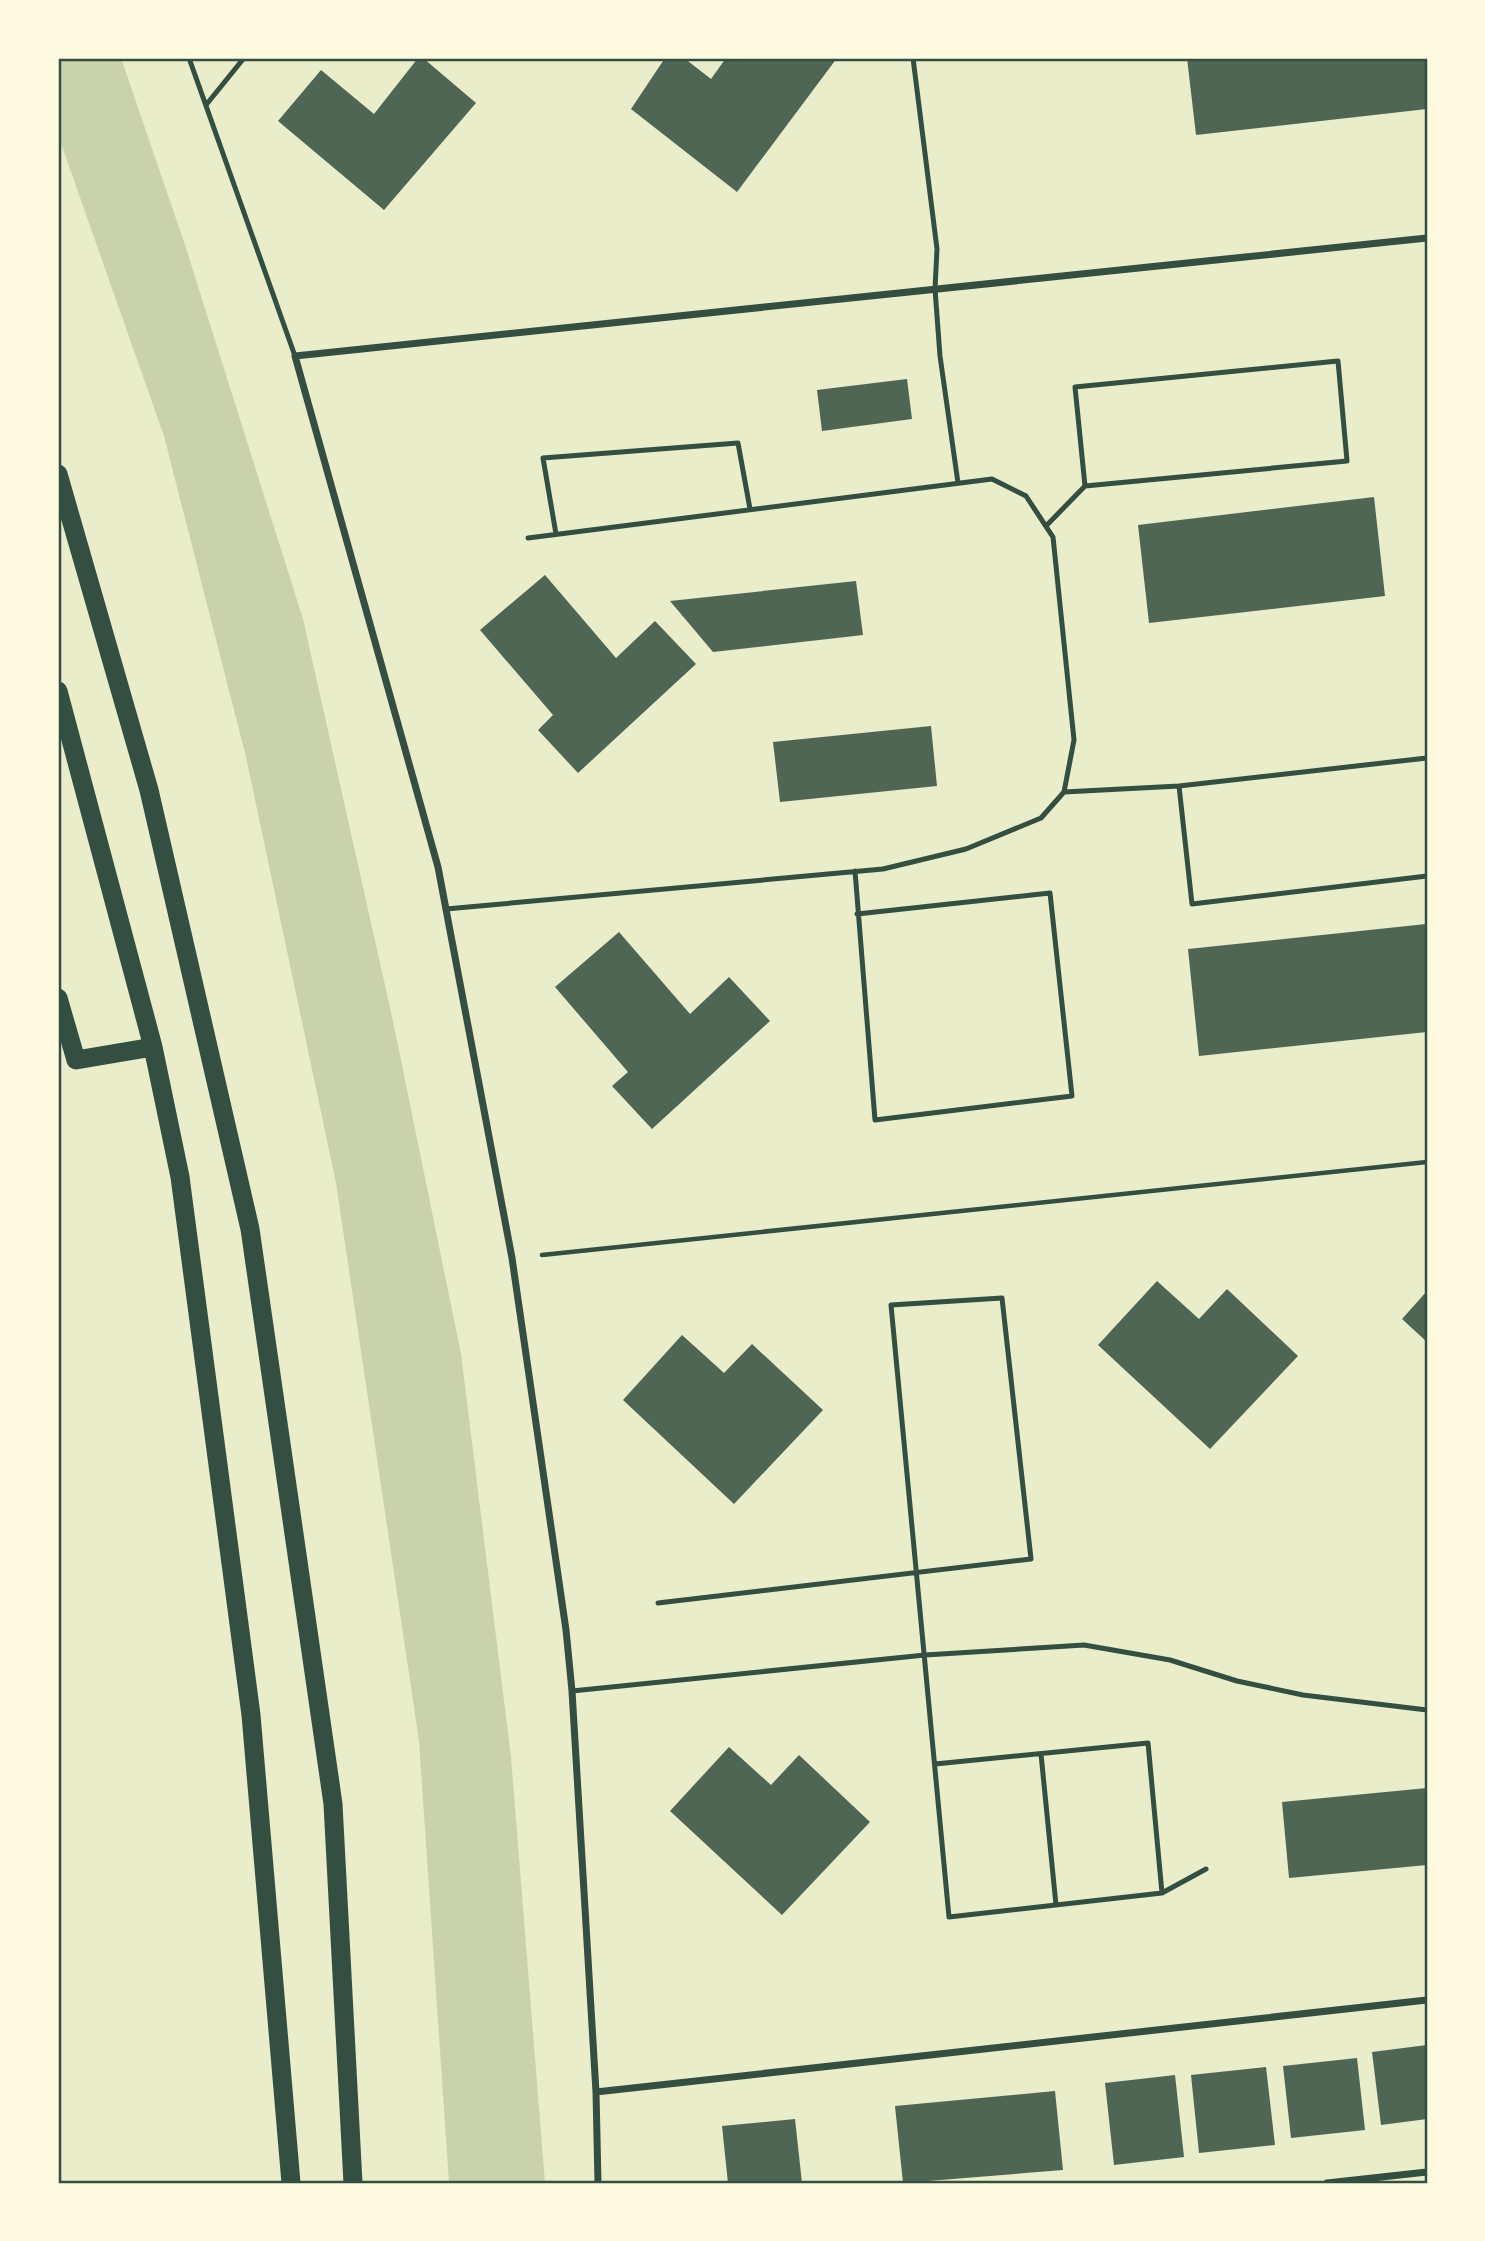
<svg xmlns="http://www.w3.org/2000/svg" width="1485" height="2241" viewBox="0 0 1485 2241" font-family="'Work Sans',sans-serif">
	<rect width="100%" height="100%" fill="#e9edc9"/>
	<!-- green -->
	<path fill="#cad2ad" d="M58 58H121L185 245 303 619 393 1021 461 1354 511 1757 545 2183H449L419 1741 336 1183 246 757 164 436 58 135Z"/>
	<!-- building -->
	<path fill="#4f6655" d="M418 58H423L476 103 384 210 278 121 321 70 374 114Z
		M665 58H684L711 79 726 58H837L737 192 631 109Z
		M1187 58H1427V109L1196 135Z
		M907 379 912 419 822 431 817 390Z
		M1374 497 1385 596 1149 623 1138 525Z
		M545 575 616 658 655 621 696 664 578 773 538 730 553 715 480 630Z
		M856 581 863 635 713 652 670 601Z
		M931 726 937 786 780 802 773 742Z
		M1426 924 1427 1032 1199 1056 1188 949Z
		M619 932 690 1014 729 977 770 1021 652 1129 612 1086 628 1072 555 987Z
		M1157 1281 1199 1319 1227 1289 1298 1356 1210 1449 1098 1345Z
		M1427 1291V1342L1402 1319Z
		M682 1335 724 1373 752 1344 823 1410 734 1504 623 1400Z
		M729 1747 771 1785 799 1755 870 1822 782 1915 670 1811Z
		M1427 1788V1865L1289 1878 1282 1802Z
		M1427 2045V2119L1381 2125 1372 2052Z
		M1357 2058 1365 2130 1291 2138 1283 2066Z
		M1266 2067 1275 2145 1199 2153 1191 2075Z
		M1175 2075 1184 2157 1114 2165 1105 2083Z
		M1055 2091 1063 2170 903 2183 895 2106Z
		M795 2119 802 2183H728L722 2126Z"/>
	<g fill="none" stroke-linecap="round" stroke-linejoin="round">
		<!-- path -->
		<path stroke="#344e41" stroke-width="4.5" d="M542 1255 1427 1162"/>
		<!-- service -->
		<path stroke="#344e41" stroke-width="5" d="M189 58 295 356
			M913 58 937 249 935 289 940 356 958 483
			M206 105 244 58
			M1046 526 1085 486 1347 461 1338 361 1075 387 1085 486
			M556 534 543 458 738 443 750 509
			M1179 786 1192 904 1427 876
			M1064 792 1179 786 1427 758
			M855 871 875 1120 1072 1096 1050 893 857 914
			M446 909 883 869 966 849 1041 818 1064 792 1074 740 1053 537 1026 496 992 479 528 538
			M658 1603 1031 1559 1002 1298 891 1305C911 1509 930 1713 949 1917L1162 1893 1148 1743 935 1764
			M572 1691 925 1655 1084 1645 1170 1660 1237 1681 1303 1695 1427 1710
			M1041 1754 1056 1905
			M1162 1893 1206 1869"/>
		<!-- minor -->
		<path stroke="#344e41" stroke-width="7" d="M596 2092 1427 2000
			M598 2183 596 2092 572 1691 566 1630 512 1258 438 867 295 356 1427 238
			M1327 2183 1427 2172"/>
		<!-- trunk -->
		<path stroke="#344e41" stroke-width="19" d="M58 474 149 790 250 1229 333 1804 353 2183
			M58 691 153 1047 180 1177 251 1715 291 2183
			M58 998 76 1060 153 1047"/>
	</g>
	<!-- border -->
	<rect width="1485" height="2241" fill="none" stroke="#fefae0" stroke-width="119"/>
	<rect x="60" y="60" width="1366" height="2122" fill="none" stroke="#344e41" stroke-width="2.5"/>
</svg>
